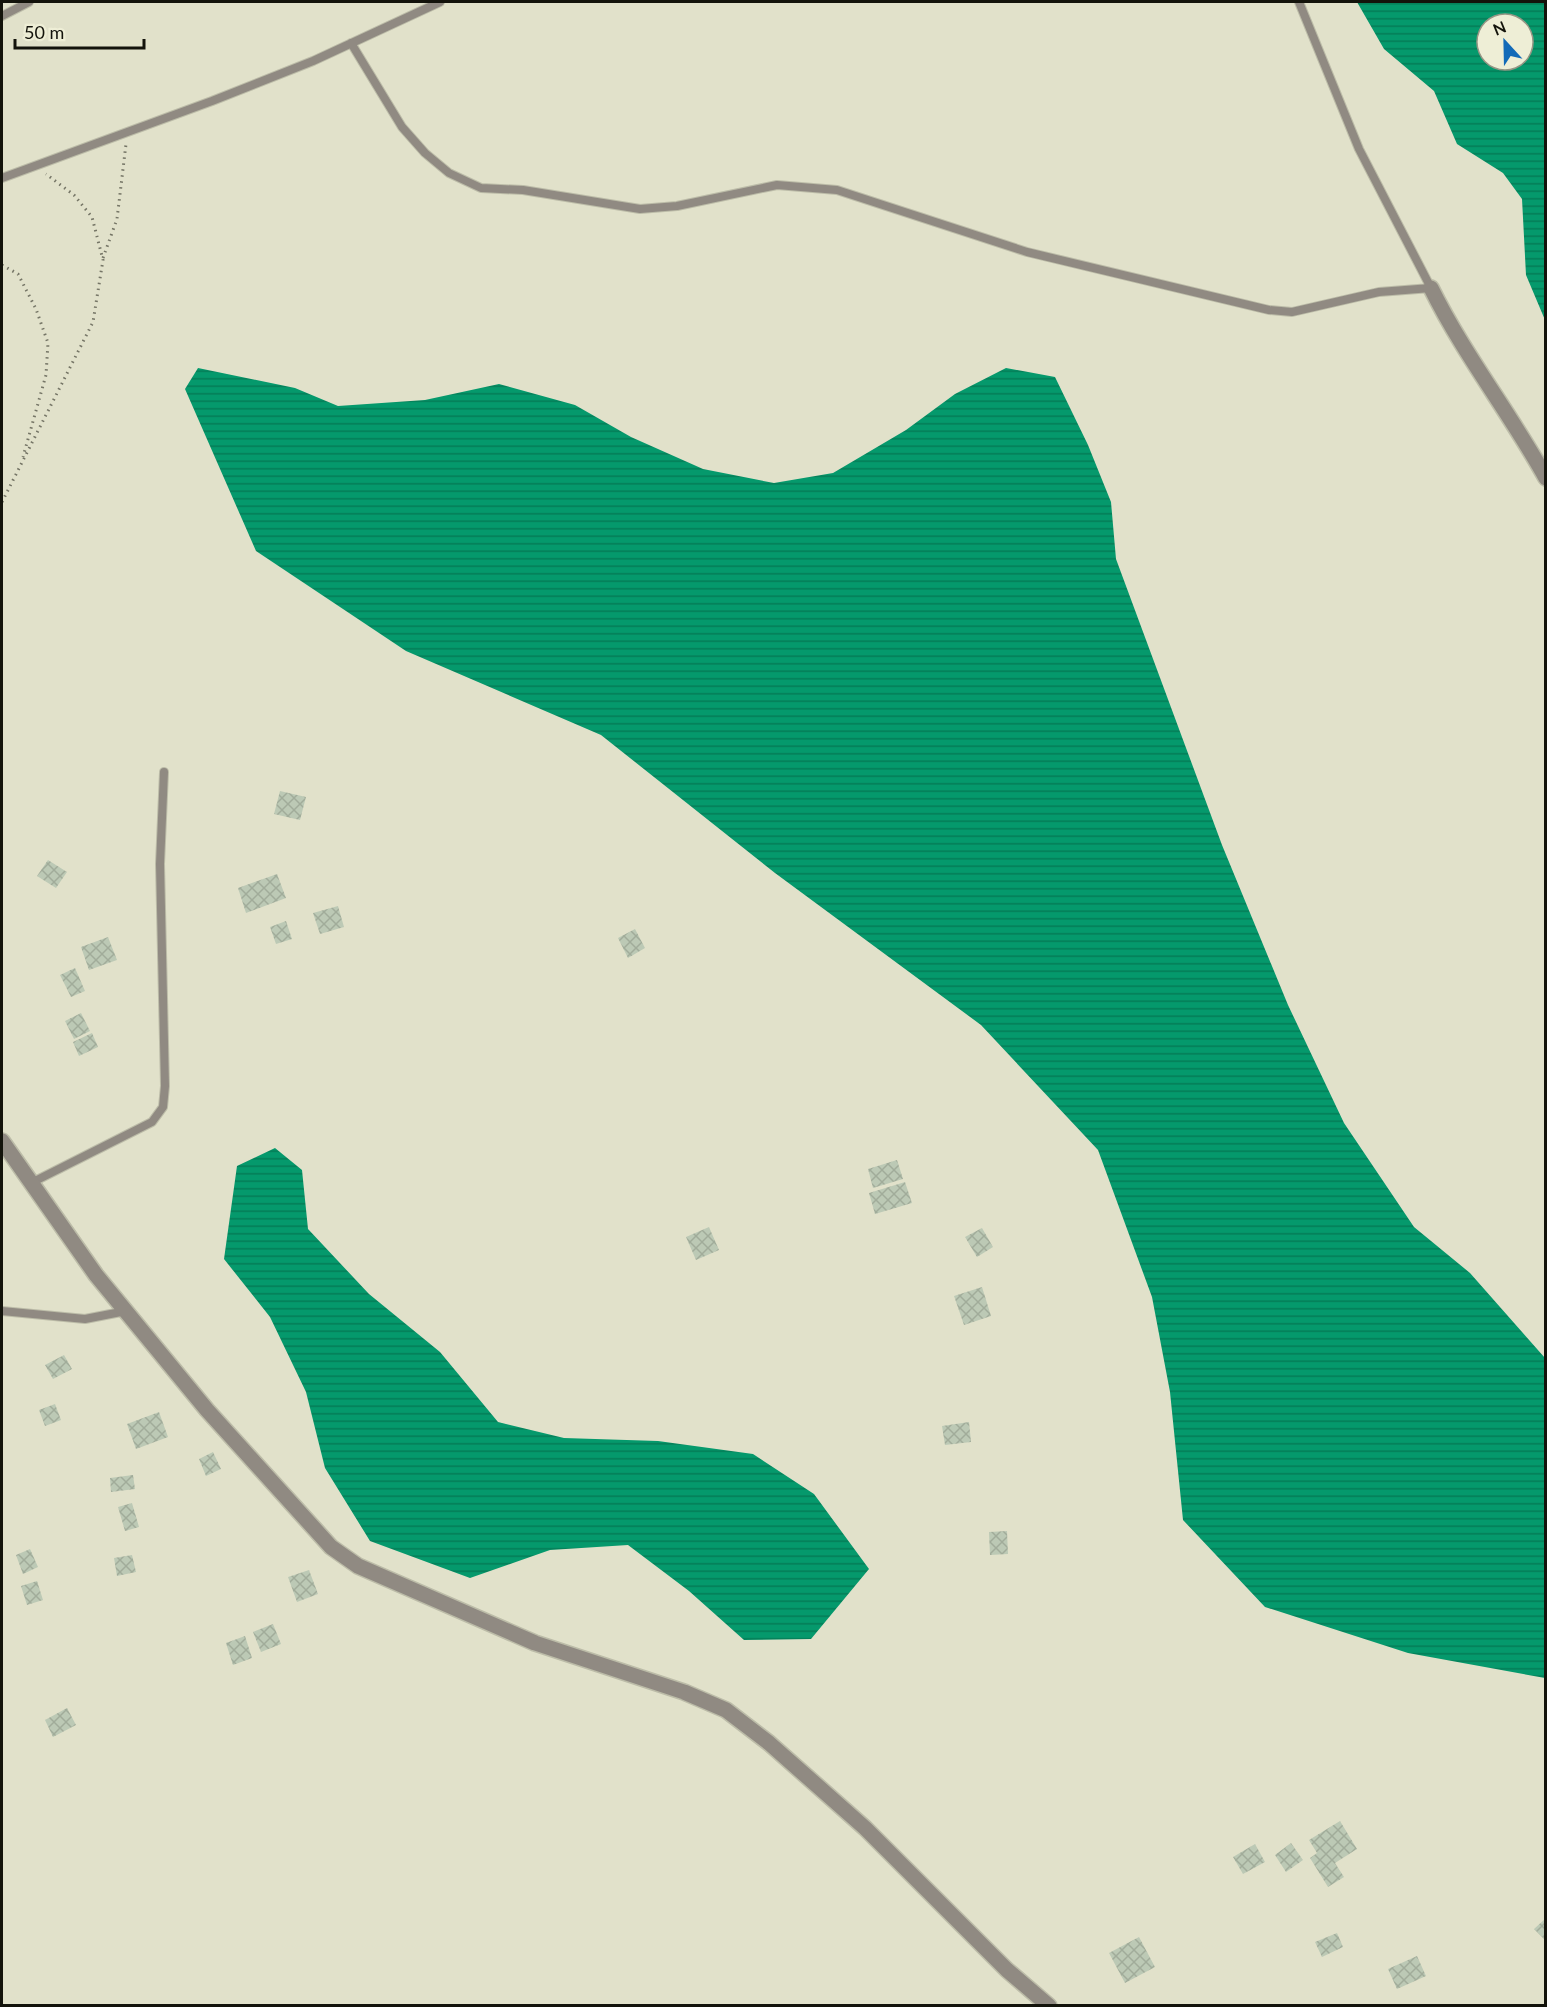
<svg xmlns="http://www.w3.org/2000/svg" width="1547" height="2007" viewBox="0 0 1547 2007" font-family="Lato,sans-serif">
	<defs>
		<pattern id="water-rules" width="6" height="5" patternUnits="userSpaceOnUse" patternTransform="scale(1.5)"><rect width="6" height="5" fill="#05996c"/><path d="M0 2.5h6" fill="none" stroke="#057c57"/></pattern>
		<pattern id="building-cross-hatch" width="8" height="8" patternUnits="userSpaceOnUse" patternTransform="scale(1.5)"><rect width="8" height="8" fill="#bcc9b5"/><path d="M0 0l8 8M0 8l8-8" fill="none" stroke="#a1ac9a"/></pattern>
	</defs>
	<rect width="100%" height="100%" fill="#e1e1ca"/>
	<!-- water -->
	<path fill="url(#water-rules)" fill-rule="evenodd" d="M1357 2H1545V320L1526 275 1522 199 1503 173 1457 144 1434 91 1384 49ZM1487 24H1523V60H1487Z
		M198 368 295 388 338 406 425 400 499 384 575 405 631 437 703 469 774 483 833 473 906 430 955 394 1006 368 1055 377 1088 445 1111 502 1116 559 1222 845 1288 1005 1344 1123 1414 1227 1470 1273 1545 1358V1678L1408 1653 1265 1607 1183 1520 1170 1392 1152 1297 1098 1150 981 1025 775 873 601 735 406 651 256 551 185 389Z
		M275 1148 302 1170 308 1229 369 1294 440 1352 498 1422 564 1438 658 1441 753 1454 814 1494 869 1569 811 1639 744 1640 689 1591 628 1545 550 1550 470 1578 370 1541 325 1468 306 1392 270 1317 224 1259 237 1166Z"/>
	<!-- building -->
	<path fill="url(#building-cross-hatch)" d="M280 791 306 797 300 820 274 814Z
		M48 860 67 872 56 888 37 876Z
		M277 874 286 898 246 913 238 888Z
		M338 906 344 927 320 934 313 913Z
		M286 921 292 939 276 944 270 927Z
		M635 929 645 948 628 958 618 938Z
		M108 937 117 960 89 970 81 947Z
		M75 968 85 991 71 997 60 975Z
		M81 1013 90 1031 74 1039 65 1021Z
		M92 1033 98 1047 79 1056 73 1042Z
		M897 1160 903 1179 873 1188 868 1169Z
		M905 1182 912 1203 875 1214 869 1193Z
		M709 1227 719 1250 696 1260 686 1237Z
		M982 1228 993 1247 977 1257 965 1237Z
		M982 1287 991 1316 964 1325 954 1296Z
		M64 1355 72 1369 53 1379 45 1365Z
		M55 1404 61 1420 45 1426 39 1410Z
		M159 1412 168 1437 136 1449 127 1424Z
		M969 1422 971 1442 945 1445 942 1426Z
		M213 1452 221 1469 206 1476 199 1459Z
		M133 1475 135 1489 111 1492 110 1478Z
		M132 1503 139 1527 125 1531 118 1507Z
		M1007 1531 1008 1554 990 1555 989 1532Z
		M30 1549 38 1567 23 1574 16 1555Z
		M132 1555 136 1572 117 1576 114 1558Z
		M309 1570 318 1594 297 1602 288 1577Z
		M37 1581 43 1600 27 1605 21 1586Z
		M273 1624 281 1644 261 1652 253 1632Z
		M245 1636 252 1658 233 1665 226 1643Z
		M67 1708 76 1725 53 1737 45 1720Z
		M1340 1821 1357 1849 1335 1863 1344 1877 1328 1887 1310 1858 1317 1853 1309 1840Z
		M1291 1843 1303 1860 1286 1872 1275 1855Z
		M1255 1844 1265 1862 1243 1874 1233 1857Z
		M1546 1918V1941L1534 1929Z
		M1337 1933 1343 1947 1322 1957 1315 1942Z
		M1139 1937 1155 1967 1125 1983 1109 1953Z
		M1417 1956 1426 1976 1397 1989 1388 1969Z"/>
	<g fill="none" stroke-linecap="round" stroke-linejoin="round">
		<!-- service casing -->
		<g stroke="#bcbca8" stroke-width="10">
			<path id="service" d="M2 16 29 2
				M351 43 402 127 425 153 449 173 481 188 523 190 640 209 677 206 777 185 837 190 1027 252 1269 310 1292 312 1379 292 1431 288 1359 149 1299 2
				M2 178 212 101 313 61 440 2
				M31 1183 152 1122 163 1107 165 1086 160 864 164 772
				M2 1311 85 1319 126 1311"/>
		</g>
		<!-- minor casing -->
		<g stroke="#bcbca8" stroke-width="18">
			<path id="minor" d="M1431 288C1464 355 1510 413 1546 478
				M2 1141 96 1275 207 1410 331 1547 358 1566 535 1643 684 1692 726 1710 769 1743 865 1828 1007 1970 1049 2006"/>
		</g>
		<!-- path -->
		<path stroke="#757566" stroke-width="3" stroke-dasharray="1.5 4.5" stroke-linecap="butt" d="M103 258 117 219 126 144
			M2 265 18 274 36 309 48 343 46 375 23 457
			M2 502 93 322 103 260 92 217 74 195 46 174"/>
		<!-- service -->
		<use href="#service" stroke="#908a82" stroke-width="8"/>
		<!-- minor -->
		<use href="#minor" stroke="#908a82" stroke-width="15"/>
	</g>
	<!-- border -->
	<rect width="1547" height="2007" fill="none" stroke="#13130b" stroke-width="6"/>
	<!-- north arrow -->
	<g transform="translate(1505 42) rotate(338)"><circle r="28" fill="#eeeed6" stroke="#969685" stroke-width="1.5"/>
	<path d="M0-4.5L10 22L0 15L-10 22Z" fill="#126ab8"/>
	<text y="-9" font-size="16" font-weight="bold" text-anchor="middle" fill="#13130b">N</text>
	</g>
	<!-- scale -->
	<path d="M15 39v9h129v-9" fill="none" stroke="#13130b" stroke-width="3"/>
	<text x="24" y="39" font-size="18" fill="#13130b" stroke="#eeeed6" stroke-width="4.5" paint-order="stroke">50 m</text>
</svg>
